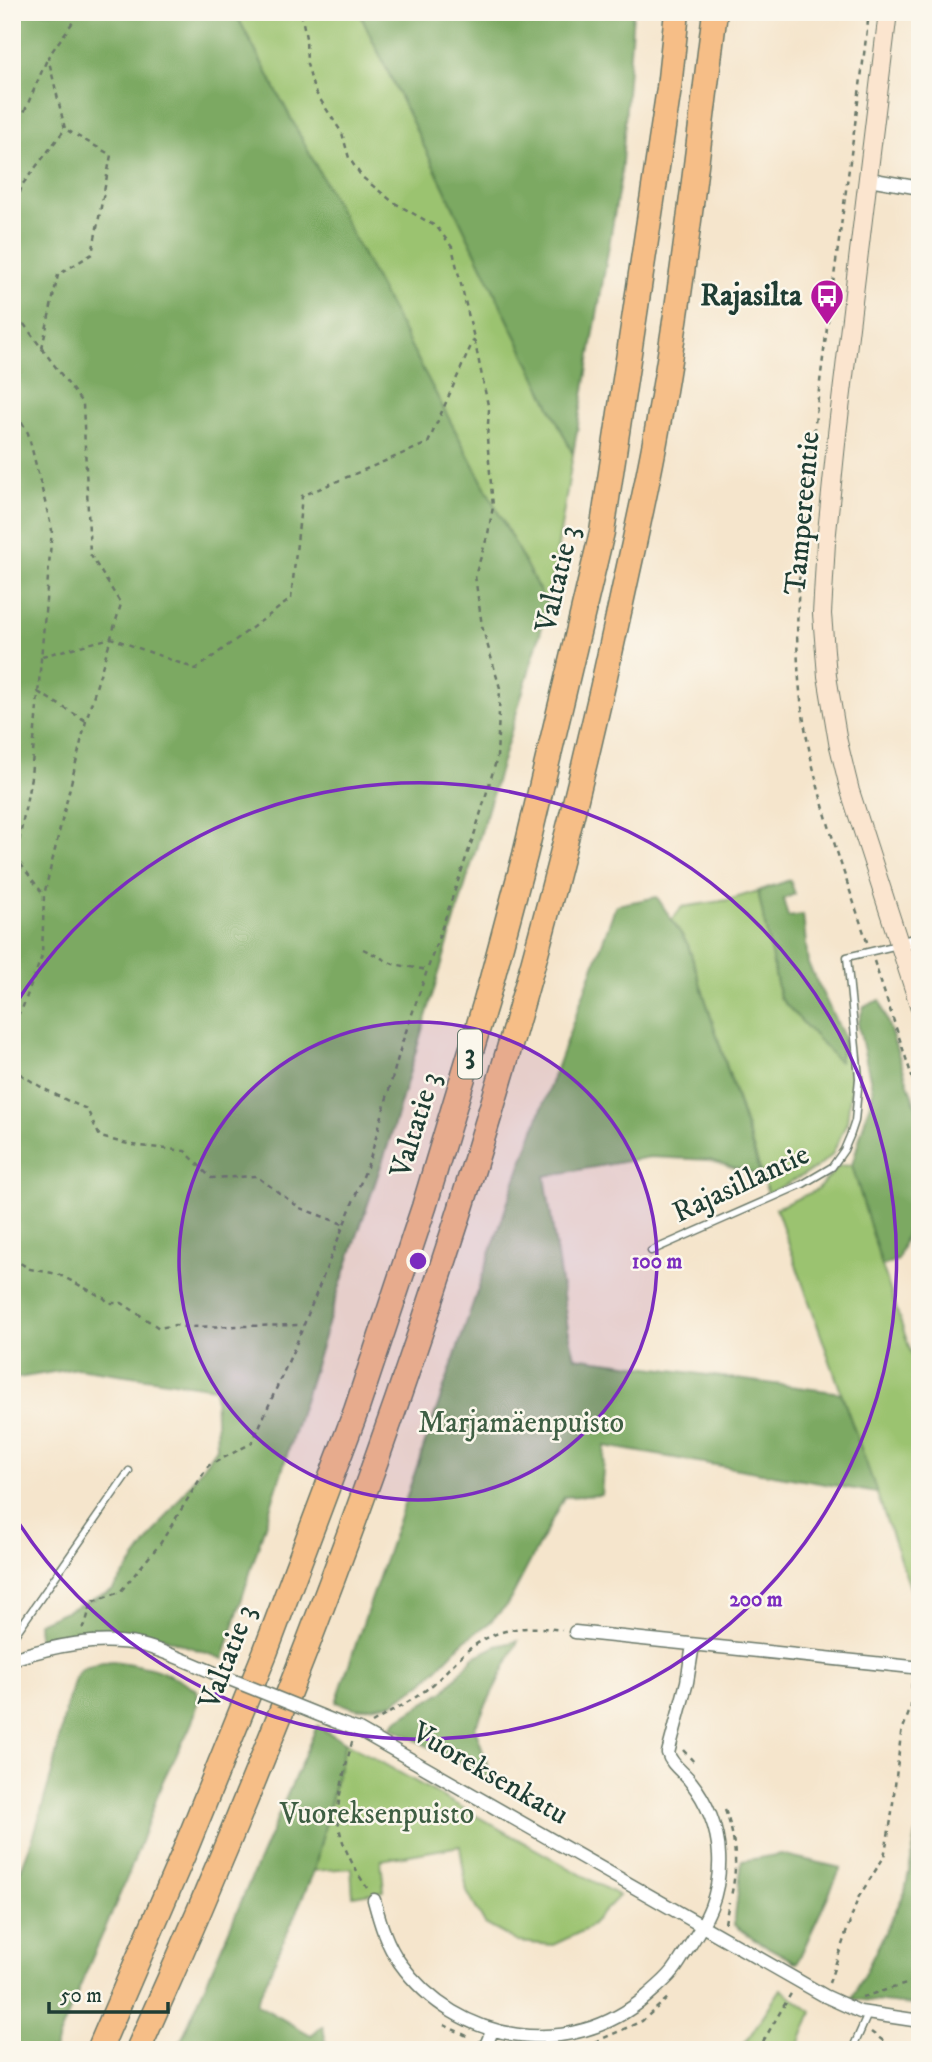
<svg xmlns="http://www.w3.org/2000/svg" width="932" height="2062" viewBox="0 0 932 2062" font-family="'IM FELL DW Pica',serif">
	<rect width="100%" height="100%" fill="#fbf7ec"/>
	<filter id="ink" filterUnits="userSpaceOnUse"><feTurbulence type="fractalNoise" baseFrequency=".0143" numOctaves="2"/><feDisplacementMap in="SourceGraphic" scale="14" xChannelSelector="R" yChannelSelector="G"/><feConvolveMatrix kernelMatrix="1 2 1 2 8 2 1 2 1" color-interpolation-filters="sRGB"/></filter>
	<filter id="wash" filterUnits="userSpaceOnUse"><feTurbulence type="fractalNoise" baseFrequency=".00686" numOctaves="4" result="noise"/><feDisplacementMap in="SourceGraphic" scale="28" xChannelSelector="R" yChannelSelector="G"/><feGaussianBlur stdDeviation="1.57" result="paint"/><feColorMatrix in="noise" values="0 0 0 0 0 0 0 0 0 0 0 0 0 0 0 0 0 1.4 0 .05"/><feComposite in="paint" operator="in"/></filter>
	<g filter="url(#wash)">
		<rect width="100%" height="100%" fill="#f5e5cc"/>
		<!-- green -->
		<path fill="#9bc36f" stroke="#5d8052" stroke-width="2" d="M235 12H359L573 454 548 607Z
			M758 891 780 998 839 1061 844 1037 852 1079 847 1122 832 1155 813 1170 768 1194 688 945 672 920 682 907 728 900Z
			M852 1165 882 1266 920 1380V1658H911L918 1610 776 1208 817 1190 839 1166Z
			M345 1742 619 1896 587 1929 553 1945 518 1942 485 1924 467 1892 460 1846 381 1860 384 1891 353 1896 351 1868 314 1871Z
			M781 1989 812 2012 797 2050H736L747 2040Z"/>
		<!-- forest -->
		<path fill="#7ca962" stroke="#4e734b" stroke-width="2" d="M12 12H235L548 607 388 1145 338 1292 223 1659 153 1634H93L39 1641 38 1623 112 1591 217 1447 215 1388 77 1368 12 1379Z
			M359 12H633L621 176 573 454Z
			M790 880 795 894 783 899 788 917 803 915 808 964 844 1037 839 1062 780 998 758 891Z
			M657 897 688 945 761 1176 710 1160 650 1157 545 1176 568 1329 575 1357 841 1393 877 1493 605 1446 601 1495 564 1497 508 1604 488 1624 465 1640 424 1682 393 1703 358 1709 336 1702 514 1184 616 905Z
			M880 1000 920 1119V1218L910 1222 898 1260 882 1266 852 1165 873 1092 858 1024 864 1006Z
			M518 1641 475 1727 492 1780 391 1727 396 1721 445 1690 474 1657 496 1646Z
			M113 1661C148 1666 167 1670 197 1690 204 1713 171 1760 162 1783 151 1813 141 1843 129 1873 104 1932 77 1990 54 2050H12V1892L34 1835 53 1769 66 1708 75 1678 82 1669 102 1662Z
			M317 1726 345 1742 314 1871 256 2004 311 2035 323 2026 327 2050H177Z
			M920 1814V2006L852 1999 905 1892Z
			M781 1854 841 1868 797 1963 753 1939 734 1925 742 1861Z"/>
	</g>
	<g filter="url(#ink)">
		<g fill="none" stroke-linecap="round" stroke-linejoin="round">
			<!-- service casing -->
			<g stroke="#6a7869" stroke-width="9">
				<path id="service" d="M651 1251 803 1184 832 1167 844 1150 850 1136 855 1121 859 1078 847 957 898 945
					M12 1639 129 1471
					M852 2050 868 2014"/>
			</g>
			<!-- minor casing -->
			<g stroke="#6a7869" stroke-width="15">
				<path id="minor" d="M869 179 920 188
					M900 945 920 939
					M575 1632 912 1667
					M12 1659C53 1646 98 1636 141 1645 165 1651 189 1662 212 1672
					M339 1723 359 1730 825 1996 860 2012 920 2021
					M374 1900C380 1922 386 1944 400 1963 458 2044 570 2062 647 1996 656 1988 666 1980 673 1971 678 1965 681 1959 685 1953 707 1920 721 1895 719 1855 718 1829 707 1802 691 1782 684 1772 671 1765 668 1753L687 1682 693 1645
					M480 2050 487 2043 492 2031"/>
			</g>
			<!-- secondary casing -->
			<g stroke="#6a7869" stroke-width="20">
				<path id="secondary" d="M888 12 837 434 826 542 822 614 827 676 838 742 850 791 920 1008"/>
			</g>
			<!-- motorway casing -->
			<g stroke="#6a7869" stroke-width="27">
				<path id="motorway" d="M99 2050 183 1855 265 1653 356 1411 424 1207 486 1001 525 855 602 532 669 88 677 12
					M138 2050C347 1585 515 1102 621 603 633 547 646 492 656 436 682 295 697 154 715 12"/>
			</g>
			<!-- path -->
			<path stroke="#6a7869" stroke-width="2.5" stroke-dasharray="5 5" stroke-linecap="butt" d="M12 127 23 115 48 57
				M12 222 22 185 65 129 48 57 80 12
				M12 308 83 404 90 554 121 604 86 721 44 895
				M42 348 58 275 92 254 111 155 65 129
				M12 405 28 433 52 530 31 777 16 858 44 895 42 956 22 1009 12 1023
				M42 656 111 638 196 669 291 599 302 496 428 443 474 339
				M38 692 86 721
				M867 942C840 860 809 778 800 691 792 614 803 537 811 459 827 310 852 162 869 12
				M363 949 393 964 427 970
				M874 961 920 1101
				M12 1068C35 1085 60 1098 87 1109L100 1137 132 1145 185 1151 211 1178 256 1176 300 1208 343 1224
				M12 1258 30 1269 58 1274 104 1298 109 1303H122L159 1328 175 1325 185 1327 303 1325
				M82 1628 85 1625 92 1602 120 1592 160 1544 208 1466 252 1443 297 1342 370 1159 402 1043 475 832 497 758 500 688 482 626 475 576 488 534 493 507 487 438 489 410 474 338 452 247 437 227 393 202 362 177 349 158 342 133 314 90 307 64 306 38 301 12
				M372 1723C390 1712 410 1702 427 1689 438 1681 448 1669 458 1659 489 1629 519 1624 562 1630
				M352 1742C346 1766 338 1793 338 1817 339 1842 354 1868 367 1888
				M683 1750 695 1763
				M725 1810C736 1838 738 1867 731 1896
				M725 1923 729 1902
				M829 1983 858 1898 884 1857 891 1820 901 1734 911 1707 912 1680
				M862 1997 920 1980
				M444 2025 469 2037
				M871 2032 896 2050
				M595 2042 642 2021 669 1997
				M565 2049 582 2046
				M758 2050 792 1992"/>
			<!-- service -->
			<use href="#service" stroke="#fff" stroke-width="6"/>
			<!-- minor -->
			<use href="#minor" stroke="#fff" stroke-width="12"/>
			<!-- secondary -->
			<use href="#secondary" stroke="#fbe5cf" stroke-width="18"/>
			<!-- motorway -->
			<use href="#motorway" stroke="#f6be87" stroke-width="24"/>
			<!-- minor-bridge casing -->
			<g stroke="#6a7869" stroke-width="15" stroke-linecap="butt">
				<path id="minor-bridge" d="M212 1672 339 1723"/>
			</g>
			<!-- minor-bridge -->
			<use href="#minor-bridge" stroke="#fff" stroke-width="12"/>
		</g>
	</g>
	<!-- distance rings -->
	<circle cx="418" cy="1261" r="239" fill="#7b2cbf" fill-opacity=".12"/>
	<g fill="none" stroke="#7b2cbf" stroke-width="3.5">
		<circle cx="418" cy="1261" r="239"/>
		<path d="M13 1008A478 478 0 1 1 13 1514"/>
	</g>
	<!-- icons -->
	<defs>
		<g id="bus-pin" transform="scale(1.75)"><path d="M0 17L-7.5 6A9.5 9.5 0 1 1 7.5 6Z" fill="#b5179e" stroke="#fbf7ec"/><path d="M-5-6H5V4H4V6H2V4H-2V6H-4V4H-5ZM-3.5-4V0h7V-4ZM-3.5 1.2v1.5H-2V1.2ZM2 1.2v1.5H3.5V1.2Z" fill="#fff"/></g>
	</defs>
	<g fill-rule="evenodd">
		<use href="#bus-pin" x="827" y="296"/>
	</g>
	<g text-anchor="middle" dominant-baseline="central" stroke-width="5" stroke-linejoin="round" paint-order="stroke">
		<!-- shield labels -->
		<rect fill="#fbf7ec" stroke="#61756b" stroke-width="2" x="458" y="1029.5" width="24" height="49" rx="5"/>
		<g font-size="28" font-weight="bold" fill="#1f3d34">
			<text x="470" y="1054">3</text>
		</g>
		<!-- poi labels -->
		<g font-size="30" font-weight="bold" fill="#1f3d34" stroke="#fbf7ec" text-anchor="end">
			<text x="802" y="296">Rajasilta</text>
		</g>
		<!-- street labels -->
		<g font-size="30" fill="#1f3d34" stroke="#fbf7ec">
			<text transform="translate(803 513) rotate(-85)">Tampereentie</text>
			<text transform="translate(558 579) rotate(-77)">Valtatie 3</text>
			<text transform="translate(416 1125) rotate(-73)">Valtatie 3</text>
			<text transform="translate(741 1184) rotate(-25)">Rajasillantie</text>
			<text transform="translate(228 1657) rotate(-69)">Valtatie 3</text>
			<text transform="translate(490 1774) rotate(30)">Vuoreksenkatu</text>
		</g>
		<!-- park labels -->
		<g font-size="30" fill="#3e5e43" stroke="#fbf7ec">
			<text x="521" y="1423">Marjamäenpuisto</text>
			<text x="377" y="1814">Vuoreksenpuisto</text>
		</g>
	</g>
	<circle cx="418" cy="1261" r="10" fill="#7b2cbf" stroke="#fbf7ec" stroke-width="3.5"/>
	<g font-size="21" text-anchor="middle" font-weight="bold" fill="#7b2cbf" stroke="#fbf7ec" stroke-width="5" stroke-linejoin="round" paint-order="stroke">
		<text x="657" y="1268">100 m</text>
		<text x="756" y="1606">200 m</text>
	</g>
	<!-- margin -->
	<rect width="932" height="2062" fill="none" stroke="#fbf7ec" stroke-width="42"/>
	<!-- scale -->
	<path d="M49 2002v10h119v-10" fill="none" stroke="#1f3d34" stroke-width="3.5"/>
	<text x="60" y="2002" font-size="21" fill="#1f3d34" stroke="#fbf7ec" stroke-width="5" paint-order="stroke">50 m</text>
</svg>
